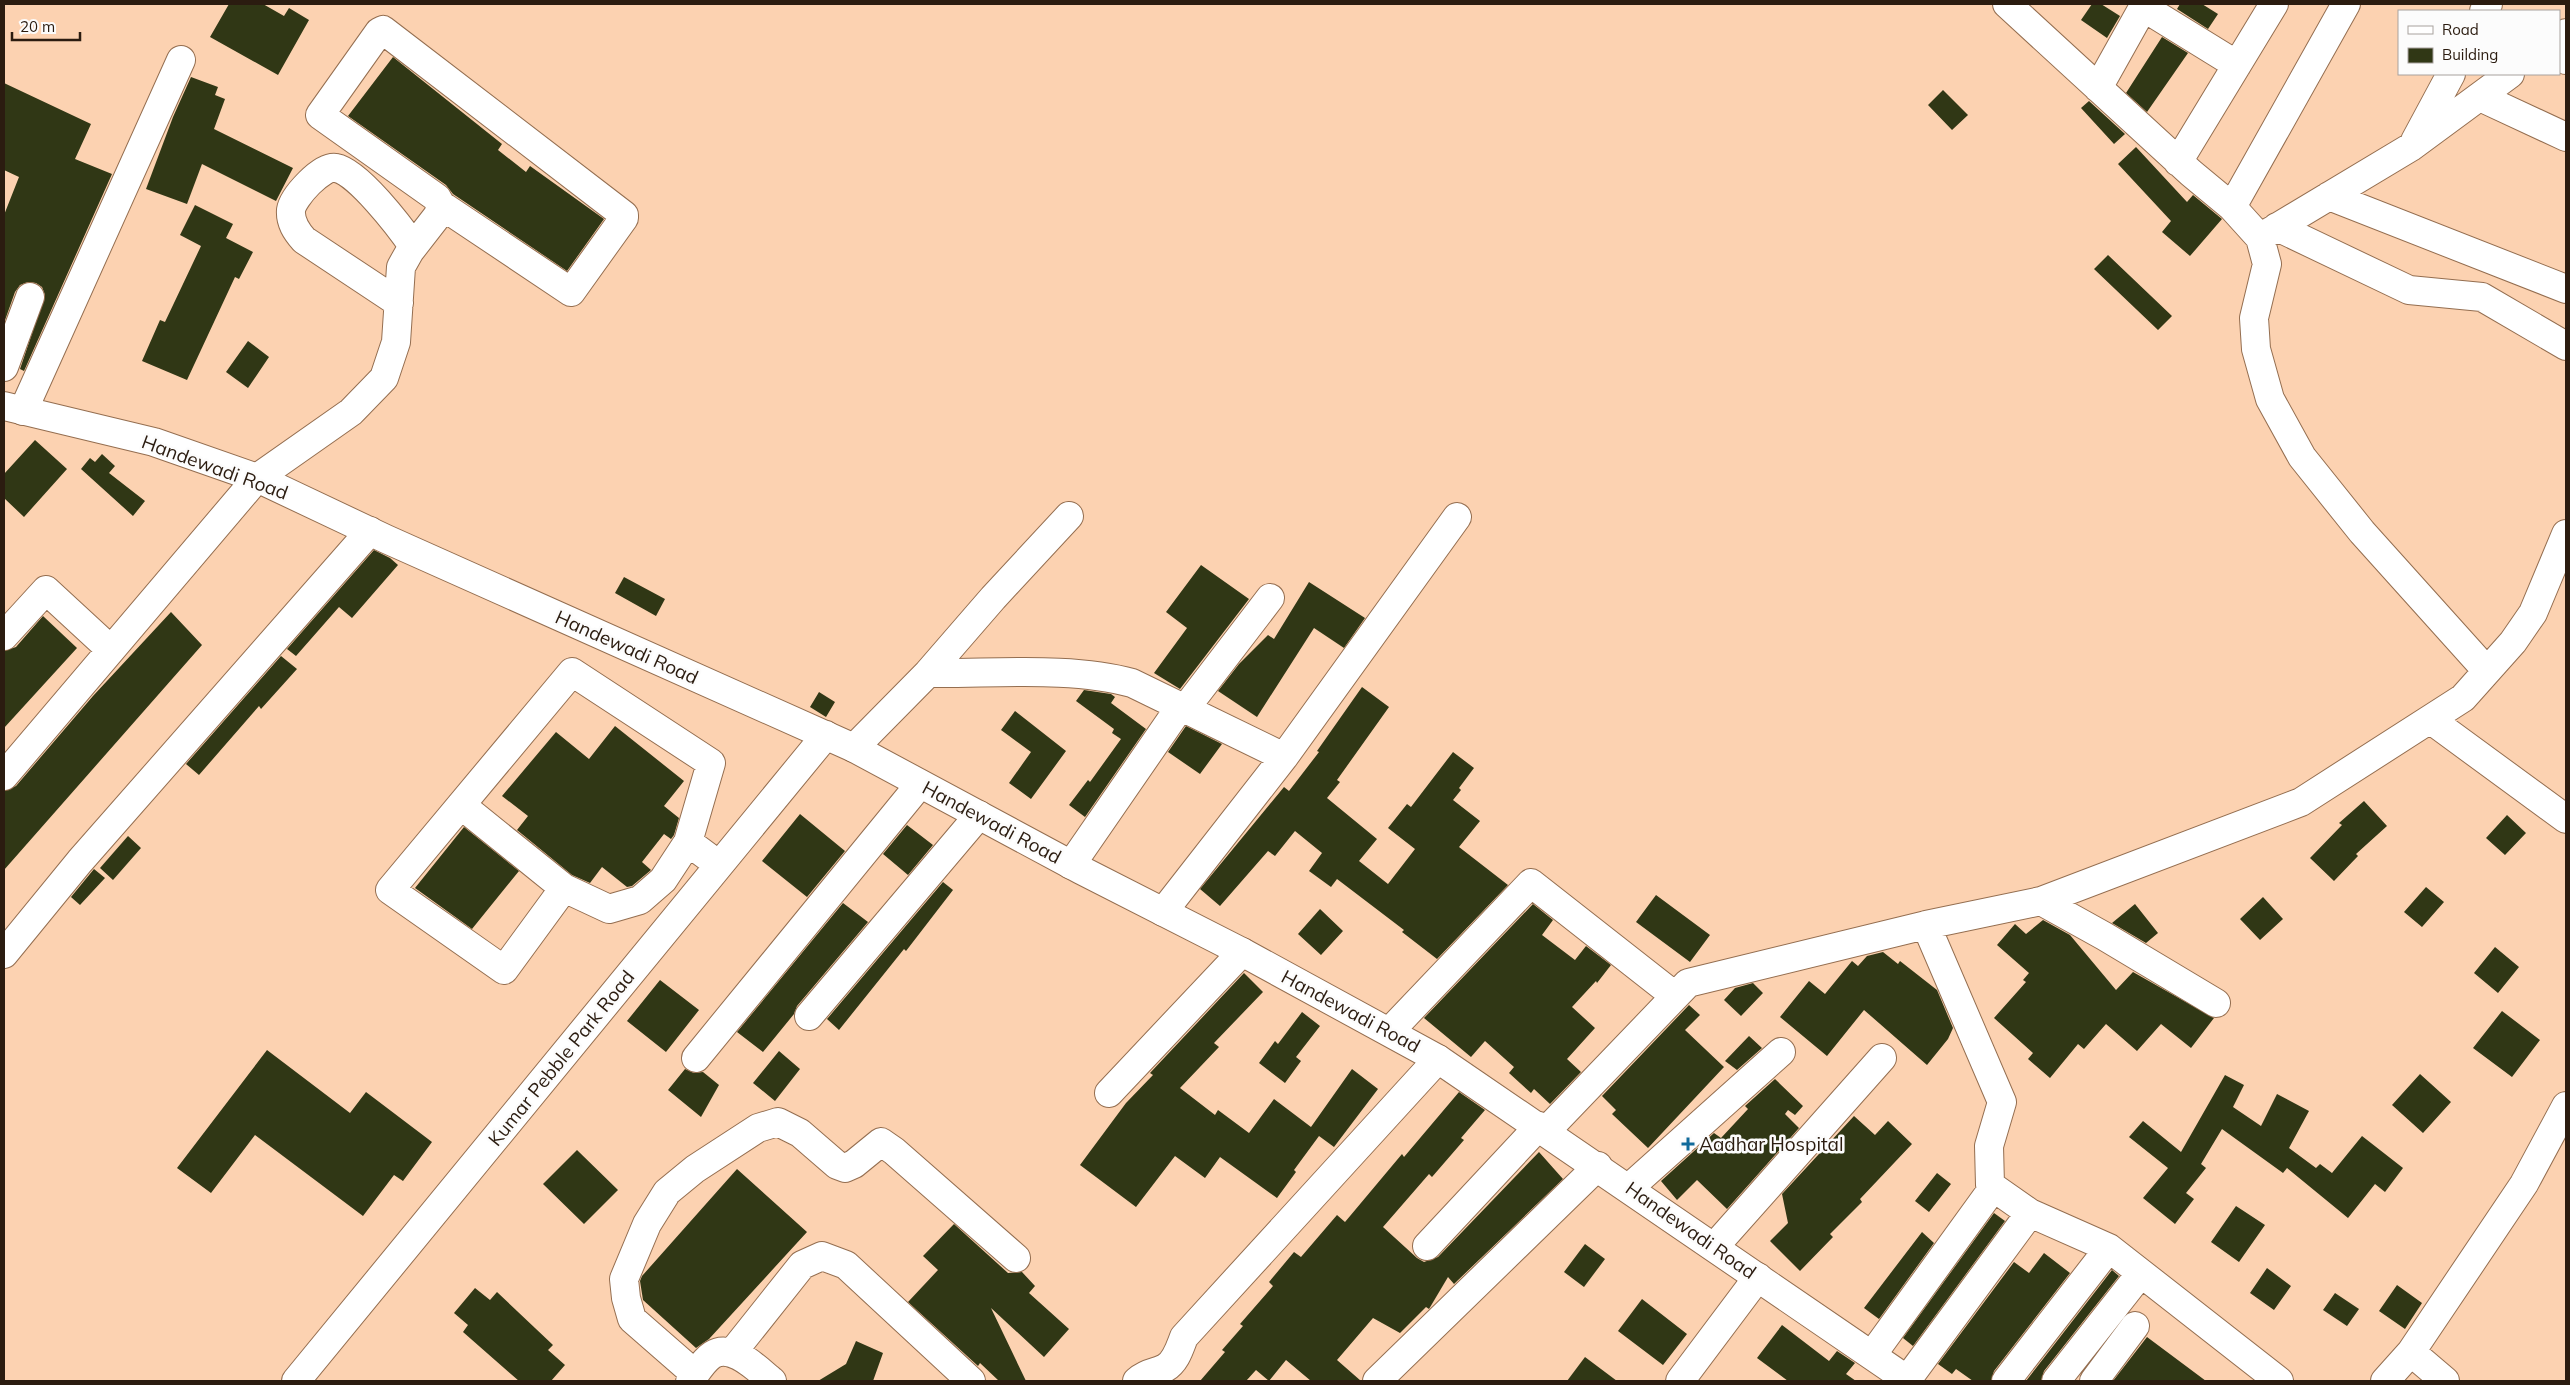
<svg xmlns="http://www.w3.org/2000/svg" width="2570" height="1385" viewBox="0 0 2570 1385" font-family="Mulish,sans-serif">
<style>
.building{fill:#303715}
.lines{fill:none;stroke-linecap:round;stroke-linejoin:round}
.minor-casing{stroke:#946e50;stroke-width:30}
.major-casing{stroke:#946e50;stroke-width:30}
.minor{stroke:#fff;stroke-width:28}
.major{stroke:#fff;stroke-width:28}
.poi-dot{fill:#126b9b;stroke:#fcfcfc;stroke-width:2}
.labels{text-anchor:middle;stroke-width:5;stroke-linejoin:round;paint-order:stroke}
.street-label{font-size:19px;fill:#2b1c10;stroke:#fcfcfc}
.poi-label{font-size:19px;fill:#2b1c10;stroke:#fcfcfc;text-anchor:start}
</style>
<rect width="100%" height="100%" fill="#fcd2b1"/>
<path class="building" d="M 229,4 L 263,4 L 284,16 L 289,8 L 309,20 L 278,75 L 210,37 Z
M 2092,4 L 2101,4 L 2120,16 L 2107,38 L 2081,20 Z
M 2180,4 L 2202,4 L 2218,14 L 2208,29 L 2177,9 Z
M 2162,37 L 2188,53 L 2147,112 L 2126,93 Z
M 393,57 L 502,144 L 498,150 L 526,172 L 530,166 L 604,219 L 567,271 L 453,194 L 446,185 L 348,116 Z
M 191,77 L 218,87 L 215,95 L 225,99 L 214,129 L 293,168 L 276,201 L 202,164 L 187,204 L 146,189 L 173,117 Z
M 4,83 L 91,124 L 75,159 L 112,174 L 24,371 L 20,369 L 45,295 L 42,287 L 36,283 L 28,282 L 20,285 L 15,292 L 4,323 L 4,215 L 19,177 L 4,170 Z
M 1943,90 L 1968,115 L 1952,130 L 1928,105 Z
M 2089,101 L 2125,134 L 2114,144 L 2081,108 Z
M 2136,147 L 2187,202 L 2193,195 L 2222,219 L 2190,256 L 2162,232 L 2171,221 L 2118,164 Z
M 195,205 L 233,224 L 226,238 L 253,252 L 239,279 L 235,277 L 187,380 L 142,361 L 160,320 L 165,322 L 201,246 L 180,235 Z
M 2108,255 L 2172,316 L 2158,330 L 2094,269 Z
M 248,341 L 269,357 L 248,388 L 226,372 Z
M 35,440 L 67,469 L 24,517 L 4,498 L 4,474 Z
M 102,454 L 115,466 L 109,473 L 145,501 L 133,516 L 81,469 L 90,458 L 95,462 Z
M 374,550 L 390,558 L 398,565 L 352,618 L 339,607 L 296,656 L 287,649 Z
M 1201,565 L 1249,599 L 1180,689 L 1154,673 L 1187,628 L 1166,612 Z
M 624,577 L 665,599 L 656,616 L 615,593 Z
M 1309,582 L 1365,618 L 1344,648 L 1314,628 L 1257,717 L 1218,691 L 1239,664 L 1268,635 L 1274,639 Z
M 171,612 L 202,645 L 4,870 L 4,791 L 16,786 L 93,696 Z
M 43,616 L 77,648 L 4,728 L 4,651 L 16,647 Z
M 281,656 L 297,669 L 261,709 L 259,706 L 199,775 L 186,764 Z
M 1362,687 L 1389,707 L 1337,780 L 1340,782 L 1327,798 L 1377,839 L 1359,861 L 1388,884 L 1415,849 L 1388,828 L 1407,804 L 1411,807 L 1453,752 L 1474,768 L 1459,788 L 1461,790 L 1453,800 L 1480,821 L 1459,847 L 1508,885 L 1437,959 L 1402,932 L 1404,930 L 1337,879 L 1331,887 L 1309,871 L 1322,853 L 1295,831 L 1275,856 L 1268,851 L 1220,906 L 1200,889 L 1284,787 L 1289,791 L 1319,752 L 1317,751 Z
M 1084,690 L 1111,694 L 1115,697 L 1111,703 L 1146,729 L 1085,817 L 1069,805 L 1088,780 L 1090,782 L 1121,739 L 1112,733 L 1114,729 L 1076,701 Z
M 819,692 L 835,702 L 826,717 L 810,707 Z
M 1015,711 L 1066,751 L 1031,799 L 1009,783 L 1031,752 L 1001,730 Z
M 615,726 L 684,781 L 664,806 L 679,818 L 674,835 L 671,839 L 664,834 L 642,862 L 651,870 L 632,886 L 627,887 L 602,867 L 590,883 L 572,875 L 517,830 L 528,816 L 502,796 L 556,732 L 589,759 Z
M 1186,726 L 1222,744 L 1200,774 L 1168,752 Z
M 2364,801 L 2387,826 L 2356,854 L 2358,856 L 2334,881 L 2310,858 L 2342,825 L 2339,823 Z
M 800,814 L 845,851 L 807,897 L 762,861 Z
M 2507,815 L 2526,833 L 2505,855 L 2486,838 Z
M 907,825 L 933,845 L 908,875 L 883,854 Z
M 464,827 L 519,871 L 472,929 L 415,888 Z
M 128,836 L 141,848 L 113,880 L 100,868 Z
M 94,869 L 105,878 L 80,905 L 71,897 Z
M 943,882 L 953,890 L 906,951 L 904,949 L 839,1030 L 827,1019 Z
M 2426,887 L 2444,902 L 2422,927 L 2404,912 Z
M 1656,895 L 1710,935 L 1690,962 L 1636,922 Z
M 2263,897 L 2283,919 L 2260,940 L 2240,919 Z
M 843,903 L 868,922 L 797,1006 L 794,1014 L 763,1052 L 737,1032 Z
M 1533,904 L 1553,920 L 1542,935 L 1575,960 L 1586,946 L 1611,965 L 1597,983 L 1596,981 L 1572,1007 L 1595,1028 L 1567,1059 L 1581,1072 L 1550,1104 L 1534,1089 L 1531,1093 L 1509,1073 L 1514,1067 L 1485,1041 L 1471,1057 L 1424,1018 Z
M 2135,904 L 2158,933 L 2146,943 L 2112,923 Z
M 1320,909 L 1343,931 L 1321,955 L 1298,934 Z
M 2043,920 L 2070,935 L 2116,990 L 2133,972 L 2214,1018 L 2191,1048 L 2161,1024 L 2137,1051 L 2106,1024 L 2084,1049 L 2078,1044 L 2050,1078 L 2028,1059 L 2033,1053 L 1994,1018 L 2026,982 L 2023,980 L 2029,973 L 1997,945 L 2015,924 L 2026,934 Z
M 2495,947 L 2519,967 L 2498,993 L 2474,973 Z
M 1883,952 L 1898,964 L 1900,961 L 1937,990 L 1953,1028 L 1948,1039 L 1927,1065 L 1864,1010 L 1827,1056 L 1780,1017 L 1809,981 L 1825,994 L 1852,961 L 1858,966 L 1867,956 Z
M 1244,973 L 1263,992 L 1214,1043 L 1219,1047 L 1180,1088 L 1215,1115 L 1218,1110 L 1249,1133 L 1274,1099 L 1311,1127 L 1352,1069 L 1378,1089 L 1334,1147 L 1319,1136 L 1294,1170 L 1296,1172 L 1277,1198 L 1220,1157 L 1205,1178 L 1175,1156 L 1136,1207 L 1080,1165 L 1126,1103 L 1153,1075 L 1150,1073 Z
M 660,980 L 699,1010 L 666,1052 L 627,1021 Z
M 1753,983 L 1763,993 L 1741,1016 L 1724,1000 L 1735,988 Z
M 1689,1005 L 1700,1015 L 1685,1030 L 1724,1067 L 1648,1148 L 1612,1114 L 1616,1110 L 1602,1096 Z
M 2502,1011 L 2540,1040 L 2512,1077 L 2473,1048 Z
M 1302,1012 L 1320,1026 L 1296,1057 L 1301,1061 L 1285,1083 L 1259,1063 L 1275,1041 L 1278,1044 Z
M 1749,1036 L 1762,1048 L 1737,1070 L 1725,1061 Z
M 267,1050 L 350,1113 L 366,1092 L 432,1142 L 403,1181 L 394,1175 L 363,1216 L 255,1135 L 211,1193 L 177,1168 Z
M 779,1051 L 800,1069 L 775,1101 L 753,1083 Z
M 685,1069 L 694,1073 L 703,1072 L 719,1085 L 701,1117 L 668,1090 Z
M 2420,1074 L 2451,1102 L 2423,1133 L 2392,1105 Z
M 2225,1075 L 2244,1085 L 2233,1107 L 2261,1126 L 2277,1094 L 2309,1111 L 2289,1148 L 2316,1168 L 2320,1164 L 2332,1173 L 2362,1136 L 2403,1168 L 2385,1192 L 2375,1184 L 2348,1218 L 2287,1168 L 2283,1173 L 2222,1129 L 2201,1164 L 2206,1168 L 2186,1193 L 2194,1199 L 2175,1224 L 2143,1198 L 2168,1168 L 2129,1137 L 2143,1121 L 2181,1152 Z
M 1775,1079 L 1803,1106 L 1795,1115 L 1788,1110 L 1785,1114 L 1799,1128 L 1727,1209 L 1697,1180 L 1677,1200 L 1661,1181 L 1714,1133 L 1721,1138 L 1748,1109 L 1745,1106 Z
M 1459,1092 L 1485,1110 L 1461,1138 L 1464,1140 L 1432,1177 L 1429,1174 L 1383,1227 L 1417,1258 L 1424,1262 L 1438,1257 L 1539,1152 L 1563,1179 L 1454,1284 L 1448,1277 L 1429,1309 L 1426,1307 L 1400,1333 L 1373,1318 L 1337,1360 L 1361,1381 L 1311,1381 L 1286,1360 L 1269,1381 L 1256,1370 L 1246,1381 L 1200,1381 L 1225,1352 L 1222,1350 L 1243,1326 L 1240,1324 L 1273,1286 L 1269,1282 L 1294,1252 L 1301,1257 L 1337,1215 L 1345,1222 L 1402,1154 L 1404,1157 Z
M 1854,1116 L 1875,1135 L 1888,1121 L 1912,1144 L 1860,1199 L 1862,1202 L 1830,1234 L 1833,1237 L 1800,1271 L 1770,1241 L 1788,1223 L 1782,1194 Z
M 577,1150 L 618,1190 L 584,1224 L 543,1184 Z
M 737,1169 L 807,1232 L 709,1339 L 696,1348 L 643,1300 L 640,1281 L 642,1276 Z
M 1937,1173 L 1951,1184 L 1929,1212 L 1915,1201 Z
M 2236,1206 L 2265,1225 L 2239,1262 L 2211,1242 Z
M 1994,1213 L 2005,1221 L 1913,1346 L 1903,1338 Z
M 954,1224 L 1008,1273 L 1022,1272 L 1035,1286 L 1029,1293 L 1069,1329 L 1044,1357 L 991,1308 L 1026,1381 L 999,1381 L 980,1363 L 978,1366 L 908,1302 L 938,1270 L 923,1256 Z
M 1922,1232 L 1934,1243 L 1879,1319 L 1864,1308 Z
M 1585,1244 L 1605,1259 L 1584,1287 L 1564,1272 Z
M 2044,1253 L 2070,1273 L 1994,1371 L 1991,1381 L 1973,1381 L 1956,1369 L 1952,1374 L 1938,1364 L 2014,1262 L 2029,1273 Z
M 2267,1268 L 2291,1286 L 2274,1310 L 2250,1293 Z
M 2112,1270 L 2119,1276 L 2044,1371 L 2041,1381 L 2026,1381 Z
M 2397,1285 L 2422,1303 L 2405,1329 L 2379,1311 Z
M 475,1288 L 490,1300 L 497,1292 L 553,1345 L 548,1350 L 565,1365 L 551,1381 L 519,1381 L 463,1332 L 468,1325 L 454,1313 Z
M 2335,1293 L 2359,1309 L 2347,1326 L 2323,1310 Z
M 1642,1299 L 1687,1334 L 1663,1365 L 1618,1331 Z
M 1782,1325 L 1829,1361 L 1837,1351 L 1855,1363 L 1846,1374 L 1856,1381 L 1788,1381 L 1757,1358 Z
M 2147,1337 L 2206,1381 L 2113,1381 Z
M 856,1341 L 883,1353 L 873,1381 L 818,1381 L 846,1364 Z
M 1585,1357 L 1617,1381 L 1567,1381 Z"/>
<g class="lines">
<defs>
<path id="minor" d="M 2007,4 L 2191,173 L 2232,207 L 2260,238 L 2267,264 L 2254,318 L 2256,349 L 2270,399 L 2302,457 L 2362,532 L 2487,671
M 2143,7 L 2237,65
M 2484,11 L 2488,4
M 2559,38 L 2566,33
M 2559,56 L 2566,60
M 2098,88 L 2145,4
M 2480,97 L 2566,137
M 2415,141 L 2451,74
M 2178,162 L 2274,4
M 2329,196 L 2566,289
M 2232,207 L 2346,4
M 2277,227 L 2409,290 L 2482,297 L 2566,346
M 2266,234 L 2411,147 L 2510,74
M 399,303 L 304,240 C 296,231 290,222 291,210 C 293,197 322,165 336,168 C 358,172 400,227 413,246
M 4,367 L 30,297
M 23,411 L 181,60
M 4,636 L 46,590 L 111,650
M 928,673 C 992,674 1072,666 1132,683 L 1284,757 L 1163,912
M 1185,709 L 1270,598
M 2431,720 L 2566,819
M 854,748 L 928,673 L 993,598 L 1069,516
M 1284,757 L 1457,517
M 4,776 L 257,478 L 351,412 L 384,378 L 396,342 L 401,267 L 410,251 L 438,215 L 441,205 L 437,198 L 320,115 L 379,32 L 383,30 L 624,215 L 624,218 L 571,292 L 441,205
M 461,805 L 564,888
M 688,842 L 663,880 L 640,900 L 609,909 L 564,888 L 504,970 L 390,890 L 572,672 L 711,763 L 688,842 L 719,865
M 1071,865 L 1180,707
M 2041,901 L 2104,936 L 2216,1003
M 4,954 L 80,861 L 370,531
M 809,1016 L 979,815
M 1390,1031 L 1531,883 L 1675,996
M 696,1058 L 920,784
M 1109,1093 L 1242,952
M 1546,1131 L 1688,983 L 1926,925
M 1629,1188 L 1781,1052
M 1427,1246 L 1539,1126
M 1715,1246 L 1882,1058
M 2411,1352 L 2445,1381
M 732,1353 L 802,1265 L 822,1256 L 846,1265 L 971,1381
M 1872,1355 L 1993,1188
M 695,1374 L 632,1319 L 626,1298 L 624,1279 L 647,1224 L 667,1192 L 695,1169 L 758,1128 L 778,1122 L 800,1133 L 837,1165 L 845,1168 L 854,1164 L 881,1142 L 894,1151 L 1016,1258
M 1907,1380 L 2030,1213
M 296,1381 L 826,735
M 690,1381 C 696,1373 704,1360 712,1355 C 732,1342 758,1370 772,1381
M 1137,1381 C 1149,1371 1154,1374 1165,1368 C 1176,1362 1180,1347 1184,1337 L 1438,1059
M 1377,1381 L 1598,1166
M 1680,1381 L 1758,1277
M 2006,1381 L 2109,1248
M 2056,1381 L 2141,1273
M 2094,1381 L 2135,1326
M 2279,1381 L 2109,1248 L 2030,1213 L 1990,1185 L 1989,1146 L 2002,1102 L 1926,925 L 2041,901 L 2301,802 L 2463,698 L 2513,642 L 2533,613 L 2566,534
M 2385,1381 L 2411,1352 L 2524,1184 L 2566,1106"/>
<path id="major" d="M 4,406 L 154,442 L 257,478 L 386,539 L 854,748 L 1081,870 L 1242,952 L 1438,1059 L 1909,1381"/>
</defs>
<use href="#minor" class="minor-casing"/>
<use href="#major" class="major-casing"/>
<use href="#minor" class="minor"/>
<use href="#major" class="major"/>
</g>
<path class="poi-dot" d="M1685.5 1136.5h5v5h5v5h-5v5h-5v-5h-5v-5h5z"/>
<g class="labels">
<g class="street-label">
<text transform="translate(215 467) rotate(20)" y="7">Handewadi Road</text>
<text transform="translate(627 647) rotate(24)" y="7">Handewadi Road</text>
<text transform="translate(992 822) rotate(28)" y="7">Handewadi Road</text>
<text transform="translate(1351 1011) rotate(28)" y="7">Handewadi Road</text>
<text transform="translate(561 1058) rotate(-51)" y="7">Kumar Pebble Park Road</text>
<text transform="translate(1691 1230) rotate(35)" y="7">Handewadi Road</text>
</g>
<g class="poi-label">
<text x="1699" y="1151">Aadhar Hospital</text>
</g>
</g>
<rect width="2570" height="1385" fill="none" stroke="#2b1c10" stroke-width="10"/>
<rect x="2398" y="10" width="162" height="65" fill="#fcfcfc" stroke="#a8a29e"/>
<rect x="2408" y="26" width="25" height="8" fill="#ffffff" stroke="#a8a29e"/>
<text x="2442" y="35" font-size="15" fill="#2b1c10">Road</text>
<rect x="2408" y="48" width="25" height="15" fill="#303715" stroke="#a8a29e"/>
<text x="2442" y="60" font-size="15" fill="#2b1c10">Building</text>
<path d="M12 32v8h68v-8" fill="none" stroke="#2b1c10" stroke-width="2.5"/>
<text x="20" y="32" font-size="15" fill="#2b1c10" stroke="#fcfcfc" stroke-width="4" paint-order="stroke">20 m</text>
</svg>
